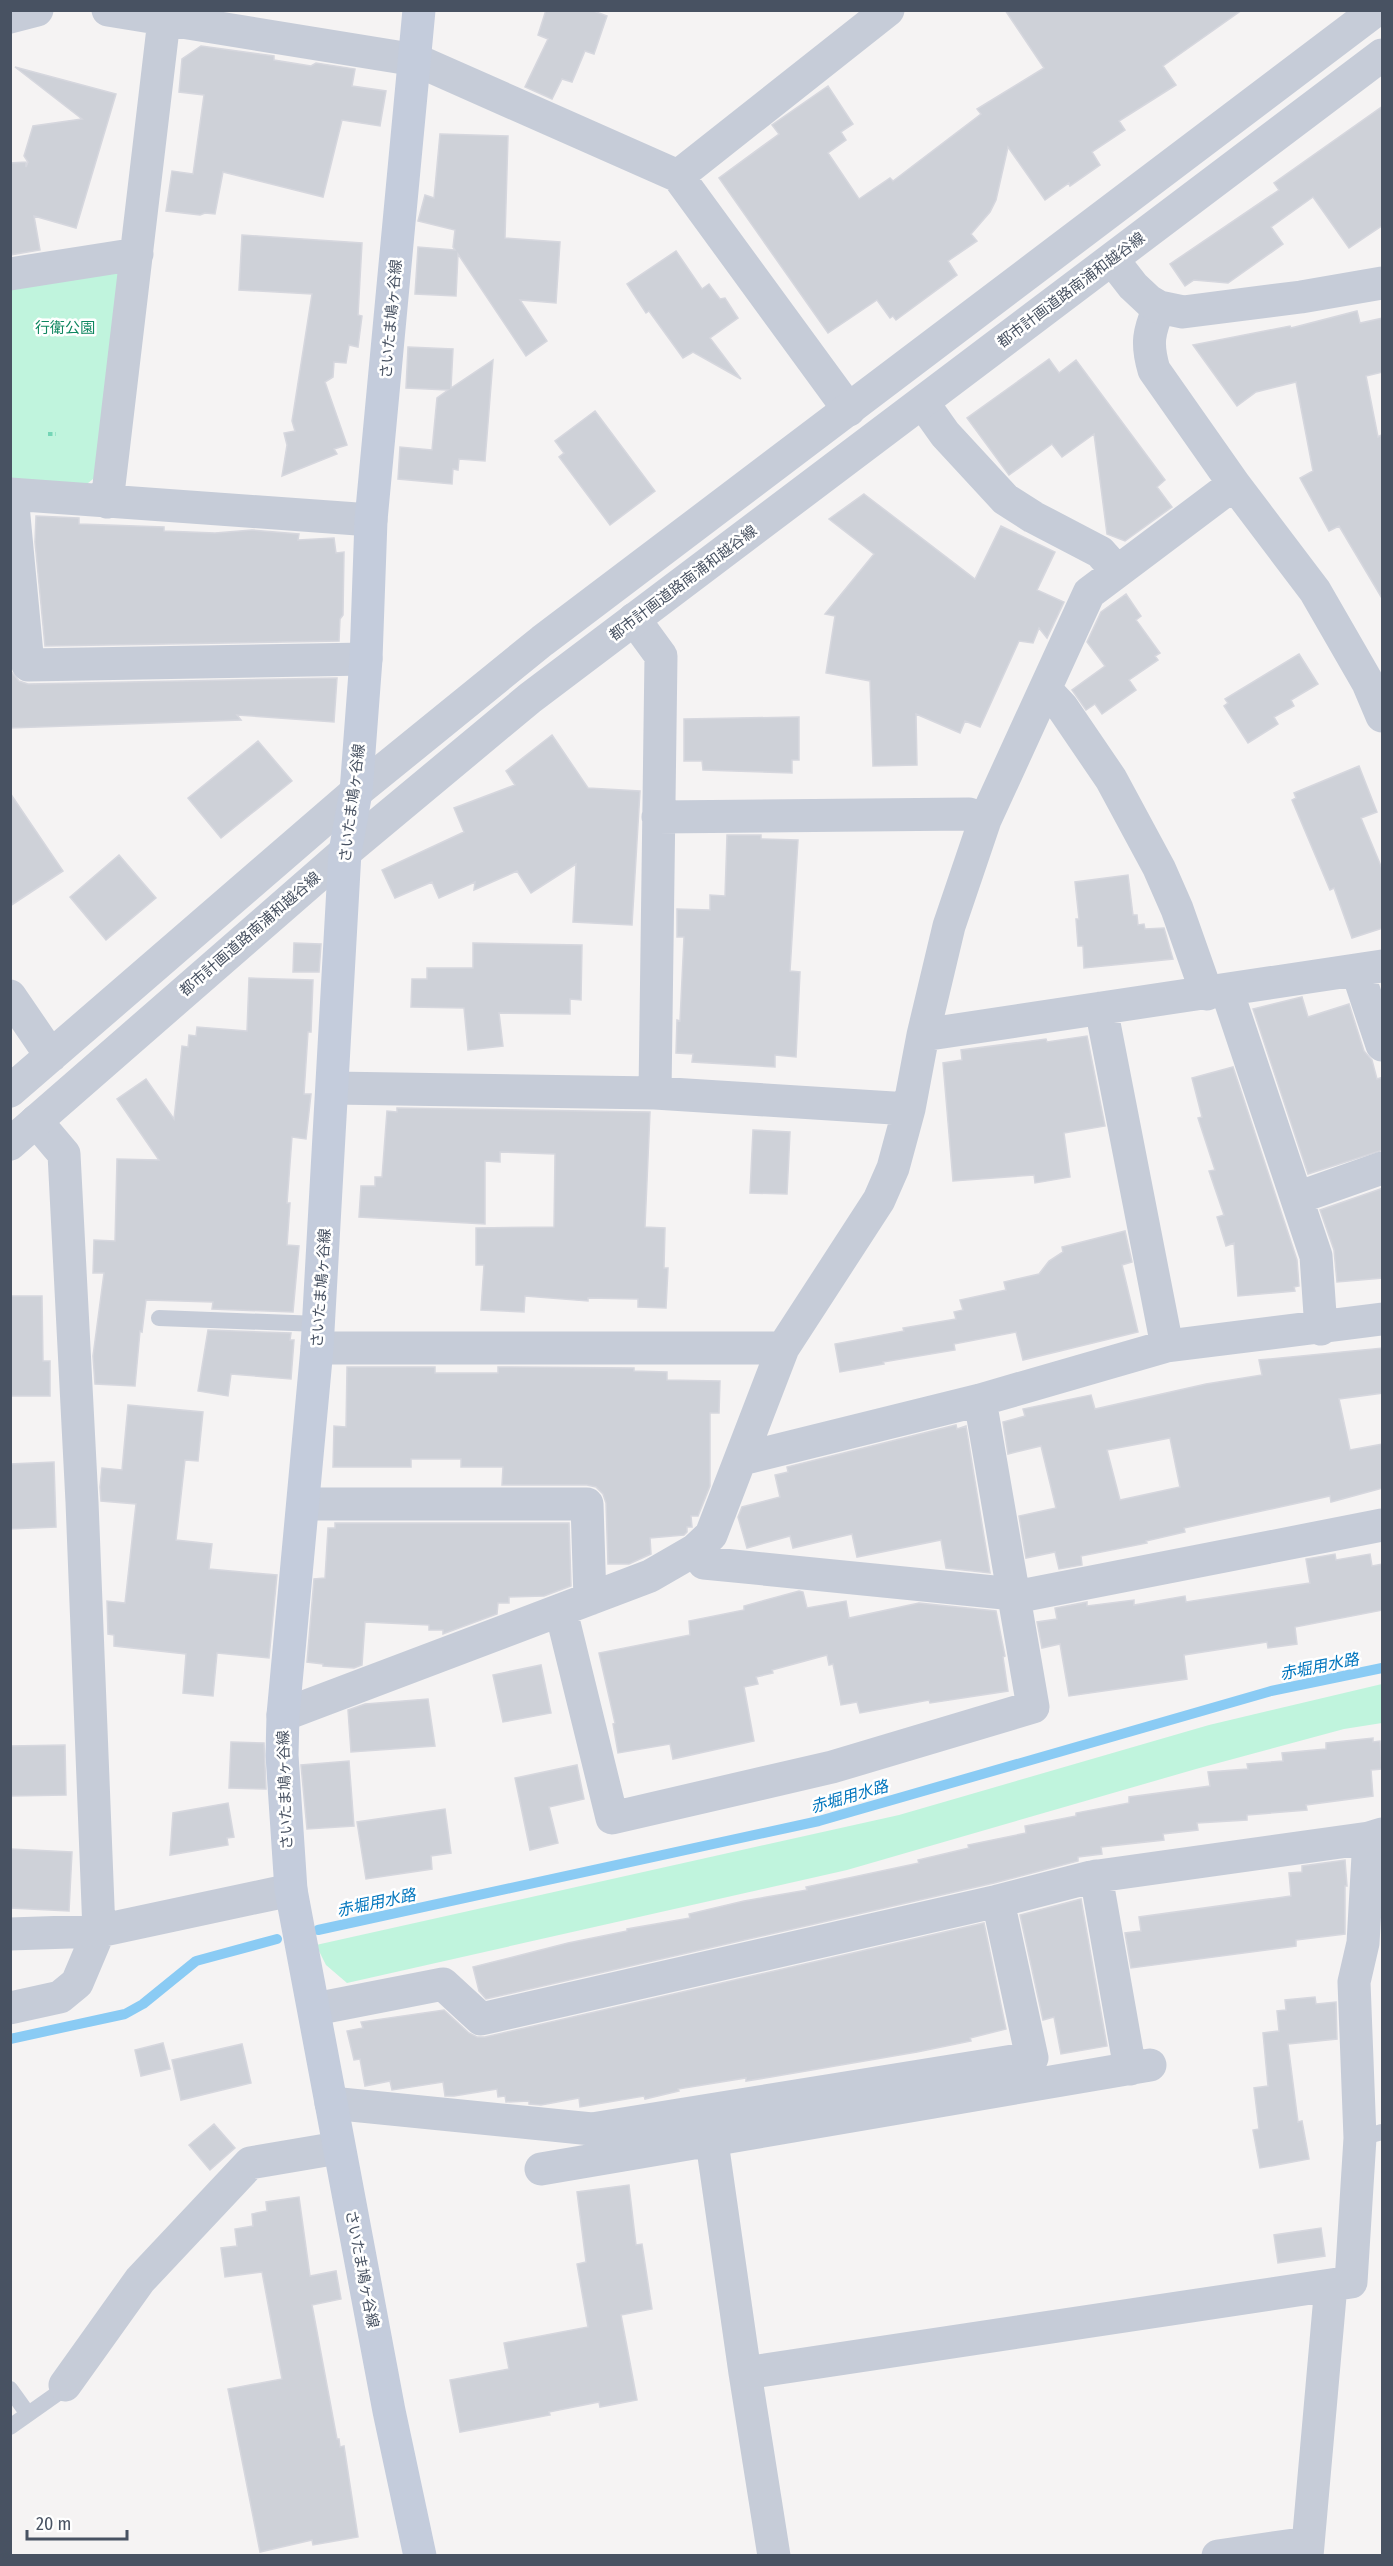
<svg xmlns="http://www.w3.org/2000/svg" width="1393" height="2566" viewBox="0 0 1393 2566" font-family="'Fira Sans Condensed','Noto Sans JP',sans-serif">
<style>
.green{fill:#c0f4dd}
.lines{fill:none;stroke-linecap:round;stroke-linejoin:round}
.stream{stroke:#8acbf4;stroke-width:10}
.building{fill:#ced1d8;stroke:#d6d7de;stroke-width:1.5;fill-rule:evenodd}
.path{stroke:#74d5b6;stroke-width:4;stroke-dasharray:4.5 3;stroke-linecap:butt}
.service{stroke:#c6ccd8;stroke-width:16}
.minor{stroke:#c6ccd8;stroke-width:33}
.tertiary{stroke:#c6ccd8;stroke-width:33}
.secondary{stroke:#c4ccdc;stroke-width:33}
.labels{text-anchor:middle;stroke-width:5;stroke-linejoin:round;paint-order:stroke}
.street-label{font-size:15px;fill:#485262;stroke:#fff}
.park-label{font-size:15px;fill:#108760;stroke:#fff}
.water-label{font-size:16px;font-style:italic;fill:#0075bd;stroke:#fff}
</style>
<rect width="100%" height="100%" fill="#f5f3f3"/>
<path class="green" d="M 114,265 L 125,281 L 107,468 L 83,487 L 11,478 L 11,279 Z
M 1382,1684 L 1382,1723 L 1344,1729 L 1196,1769 L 847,1870 L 347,1983 L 326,1965 L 316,1945 L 899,1815 L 1209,1725 Z"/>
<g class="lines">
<path class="stream" d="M 318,1930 L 819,1821 L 1271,1691 L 1382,1668
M 10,2039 L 125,2014 L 143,2004 L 196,1961 L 277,1939"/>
</g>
<path class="building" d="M 546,10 L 591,10 L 607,16 L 594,54 L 585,51 L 572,82 L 562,79 L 552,99 L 525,87 L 548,39 L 538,35 Z
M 1005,10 L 1242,10 L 1163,66 L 1176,85 L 1119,121 L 1125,130 L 1092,152 L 1100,165 L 1070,186 L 1069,183 L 1045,200 L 1008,147 L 996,200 L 990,212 L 971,234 L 977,241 L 948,261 L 957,275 L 896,320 L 893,316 L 890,318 L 877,300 L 828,333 L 719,178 L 779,134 L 772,125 L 828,86 L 853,124 L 841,132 L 846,140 L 828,153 L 859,199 L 890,178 L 893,181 L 981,114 L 977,109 L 1044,68 Z
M 201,46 L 274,56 L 274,60 L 311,66 L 316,63 L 355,69 L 352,86 L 386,91 L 380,126 L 342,120 L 323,197 L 223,172 L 215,214 L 205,213 L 200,215 L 166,211 L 172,171 L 193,174 L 204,95 L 179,92 L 182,59 Z
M 15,67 L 116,94 L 76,228 L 34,216 L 40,250 L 10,255 L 10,163 L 26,162 L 26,167 L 28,162 L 24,156 L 33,126 L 82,119 Z
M 1383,106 L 1383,225 L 1349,248 L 1313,197 L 1271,227 L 1283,244 L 1228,283 L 1194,280 L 1185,286 L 1170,264 L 1279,190 L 1274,183 Z
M 440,134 L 508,136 L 505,238 L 560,242 L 556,303 L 520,300 L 547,341 L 526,356 L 458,254 L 456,296 L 415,294 L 418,247 L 455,250 L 453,247 L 455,230 L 418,221 L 425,195 L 434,198 Z
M 242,235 L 362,243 L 358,315 L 362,316 L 358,347 L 349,345 L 346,363 L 334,362 L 333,377 L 325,382 L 347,445 L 334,449 L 337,454 L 282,476 L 287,445 L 284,433 L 295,431 L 292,421 L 312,294 L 239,290 Z
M 676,251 L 702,289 L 709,284 L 720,299 L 725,298 L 738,318 L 710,338 L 741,379 L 693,352 L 683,358 L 649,311 L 646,313 L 627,284 Z
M 1357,311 L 1360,323 L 1383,318 L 1383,372 L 1366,376 L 1378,437 L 1383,434 L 1383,600 L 1339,526 L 1329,531 L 1300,478 L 1313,471 L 1296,382 L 1256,392 L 1237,406 L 1193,345 L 1290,326 L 1291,328 Z
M 408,347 L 453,349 L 451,388 L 493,360 L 485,461 L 459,459 L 458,470 L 453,469 L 452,484 L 398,479 L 400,447 L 432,450 L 437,398 L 448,390 L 406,388 Z
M 1049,359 L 1059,373 L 1076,360 L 1165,480 L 1157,487 L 1172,507 L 1125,541 L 1107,534 L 1094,434 L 1062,457 L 1052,444 L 1009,475 L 967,418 Z
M 595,411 L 655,491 L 610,525 L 559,457 L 564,453 L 555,441 Z
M 864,494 L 975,579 L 1001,526 L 1055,552 L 1037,590 L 1064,602 L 1047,638 L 1039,628 L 1033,643 L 1019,641 L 980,727 L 965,721 L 960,733 L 916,714 L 917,765 L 873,766 L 870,681 L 826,673 L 835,616 L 825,614 L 874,554 L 829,519 Z
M 36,516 L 79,518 L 79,524 L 164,527 L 164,531 L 215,533 L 252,530 L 299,534 L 298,540 L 334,538 L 336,553 L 344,552 L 343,615 L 340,619 L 339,641 L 45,646 L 35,542 Z
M 1126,594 L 1141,616 L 1136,620 L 1160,653 L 1155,656 L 1158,660 L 1129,680 L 1136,690 L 1102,714 L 1095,704 L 1086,710 L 1072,690 L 1105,666 L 1087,642 L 1101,612 Z
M 1299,654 L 1318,684 L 1291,700 L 1294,706 L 1274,717 L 1278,724 L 1248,743 L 1224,706 L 1228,703 L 1225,699 Z
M 10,670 L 19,681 L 28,684 L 337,678 L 334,722 L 237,715 L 241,720 L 10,728 Z
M 799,717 L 799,760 L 792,760 L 792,773 L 703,770 L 702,761 L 684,761 L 684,719 Z
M 552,735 L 588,788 L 640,791 L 632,925 L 573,922 L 576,864 L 531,893 L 517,871 L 474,890 L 475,882 L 439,898 L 432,882 L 395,898 L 382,870 L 464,832 L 454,808 L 515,785 L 506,771 Z
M 258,741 L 292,781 L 221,838 L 188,798 Z
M 1359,766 L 1377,812 L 1361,818 L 1383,871 L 1383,928 L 1352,938 L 1334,888 L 1330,890 L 1292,800 L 1296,798 L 1294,793 Z
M 10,793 L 63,871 L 10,906 Z
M 727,835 L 761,835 L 761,839 L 798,840 L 790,971 L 800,972 L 796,1057 L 775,1055 L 775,1067 L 692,1062 L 693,1054 L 676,1053 L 677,1020 L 680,1021 L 684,937 L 677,937 L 677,909 L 710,910 L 710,895 L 725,896 Z
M 119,855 L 156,898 L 106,940 L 70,897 Z
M 1128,875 L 1133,915 L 1137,915 L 1138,925 L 1144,924 L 1145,929 L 1164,928 L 1173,959 L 1084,968 L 1083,946 L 1078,946 L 1076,919 L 1079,919 L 1075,882 Z
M 294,943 L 321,944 L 319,972 L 293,972 Z
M 473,943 L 582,945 L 581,1000 L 570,999 L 570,1014 L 499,1013 L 503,1046 L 468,1050 L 464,1008 L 411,1007 L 412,979 L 427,979 L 427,968 L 473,968 Z
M 249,978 L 313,980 L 311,1032 L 308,1032 L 304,1094 L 311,1094 L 306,1139 L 292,1137 L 287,1203 L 290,1203 L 287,1245 L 299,1246 L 293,1312 L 212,1309 L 213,1302 L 146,1300 L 142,1332 L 140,1331 L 135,1386 L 95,1384 L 93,1356 L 104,1273 L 93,1273 L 94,1240 L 115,1241 L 117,1159 L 159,1160 L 117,1099 L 146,1079 L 174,1119 L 182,1046 L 188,1047 L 189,1035 L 196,1036 L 197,1027 L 247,1031 Z
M 1302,997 L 1308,1017 L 1349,1004 L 1364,1051 L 1372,1060 L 1377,1079 L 1383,1077 L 1383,1150 L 1308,1174 L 1253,1009 Z
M 1087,1036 L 1105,1126 L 1064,1133 L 1070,1177 L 1035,1183 L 1034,1175 L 953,1181 L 943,1063 L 962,1060 L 961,1050 L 1046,1039 L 1047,1042 Z
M 1233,1067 L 1297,1260 L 1299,1286 L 1294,1287 L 1295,1291 L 1238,1296 L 1234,1243 L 1226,1246 L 1217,1217 L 1224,1215 L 1209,1171 L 1215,1170 L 1198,1118 L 1202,1117 L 1192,1078 Z
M 397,1108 L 650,1112 L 645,1227 L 665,1228 L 664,1268 L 668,1268 L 666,1308 L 638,1307 L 638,1299 L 588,1298 L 588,1301 L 525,1296 L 524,1312 L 481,1310 L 484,1265 L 476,1265 L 476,1228 L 554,1227 L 555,1154 L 500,1152 L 500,1162 L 485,1161 L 485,1224 L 359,1217 L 361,1186 L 375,1186 L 375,1177 L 382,1177 L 387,1111 L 397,1112 Z
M 753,1130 L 790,1132 L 787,1194 L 750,1193 Z
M 1383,1188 L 1383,1278 L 1337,1282 L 1334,1250 L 1320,1210 Z
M 1125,1231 L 1132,1262 L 1122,1265 L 1138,1332 L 1023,1360 L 1016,1332 L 954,1344 L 955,1350 L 883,1362 L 884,1364 L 840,1372 L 835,1344 L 904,1331 L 903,1328 L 956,1319 L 954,1312 L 963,1310 L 960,1300 L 1006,1290 L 1004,1282 L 1039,1274 L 1049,1261 L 1063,1252 L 1062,1247 Z
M 10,1296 L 42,1296 L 43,1361 L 50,1361 L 50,1396 L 10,1396 Z
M 208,1330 L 291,1333 L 290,1340 L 294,1340 L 291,1379 L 231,1374 L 228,1396 L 198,1391 Z
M 1383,1348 L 1383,1393 L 1339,1399 L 1350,1450 L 1383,1444 L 1383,1488 L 1331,1502 L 1330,1496 L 1184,1528 L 1185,1532 L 1146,1541 L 1147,1543 L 1081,1556 L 1082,1565 L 1059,1569 L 1055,1552 L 1026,1558 L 1019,1516 L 1056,1508 L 1041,1446 L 1008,1454 L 1003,1422 L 1025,1416 L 1023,1409 L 1091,1395 L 1095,1409 L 1206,1384 L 1262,1375 L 1259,1360 ZM 1170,1438 L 1180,1487 L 1120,1500 L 1107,1450 Z
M 347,1367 L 435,1367 L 435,1373 L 498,1373 L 498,1367 L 634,1368 L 634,1371 L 667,1372 L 667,1380 L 720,1381 L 719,1413 L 710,1413 L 710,1486 L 698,1516 L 691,1516 L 692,1527 L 687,1527 L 687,1532 L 684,1535 L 650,1538 L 651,1554 L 629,1564 L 608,1564 L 606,1503 L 603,1494 L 596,1487 L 587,1485 L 502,1485 L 503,1467 L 461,1467 L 461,1459 L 411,1459 L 411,1467 L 333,1467 L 334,1426 L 346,1427 Z
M 128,1405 L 203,1412 L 198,1461 L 185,1460 L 176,1540 L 212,1544 L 209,1569 L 277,1575 L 269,1658 L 217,1653 L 213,1696 L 183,1693 L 186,1654 L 114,1646 L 114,1635 L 108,1634 L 107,1601 L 125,1603 L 136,1504 L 101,1501 L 100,1487 L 102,1468 L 122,1470 Z
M 956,1425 L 957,1429 L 966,1426 L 990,1573 L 946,1568 L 941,1540 L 857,1557 L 852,1534 L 793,1548 L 790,1536 L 747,1548 L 738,1517 L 742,1507 L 780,1497 L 775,1475 L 788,1472 L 787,1467 Z
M 54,1462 L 56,1527 L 10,1529 L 10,1464 Z
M 335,1523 L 569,1523 L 571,1586 L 544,1596 L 509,1597 L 509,1603 L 498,1603 L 497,1614 L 443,1634 L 443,1630 L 429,1630 L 429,1625 L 365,1622 L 362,1665 L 354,1668 L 323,1666 L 323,1664 L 307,1662 L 314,1579 L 325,1578 L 328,1528 L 335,1528 Z
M 1335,1554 L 1336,1560 L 1370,1554 L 1372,1566 L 1383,1564 L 1383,1610 L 1295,1627 L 1297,1644 L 1268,1648 L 1267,1642 L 1184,1655 L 1187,1679 L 1069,1696 L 1060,1644 L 1042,1648 L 1037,1622 L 1057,1619 L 1055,1608 L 1087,1602 L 1087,1606 L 1134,1600 L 1134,1605 L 1185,1596 L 1186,1602 L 1310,1583 L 1306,1559 Z
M 799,1591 L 803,1592 L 807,1608 L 846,1601 L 849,1618 L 919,1603 L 996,1611 L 1005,1656 L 1003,1657 L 1008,1691 L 930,1703 L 929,1700 L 860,1713 L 857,1702 L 841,1705 L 833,1664 L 829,1665 L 827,1655 L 772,1670 L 773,1673 L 756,1677 L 758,1684 L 744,1687 L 754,1741 L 673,1759 L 670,1744 L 618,1753 L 613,1724 L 615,1723 L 599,1653 L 690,1635 L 689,1621 L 744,1610 L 744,1606 Z
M 541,1665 L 551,1713 L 503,1722 L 493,1675 Z
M 428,1699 L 435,1746 L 351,1752 L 348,1710 L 365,1704 Z
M 1373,1738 L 1373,1742 L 1380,1741 L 1382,1769 L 1371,1770 L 1373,1796 L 1306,1805 L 1307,1810 L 1247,1815 L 1247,1820 L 1197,1823 L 1198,1830 L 1163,1834 L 1164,1840 L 1101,1847 L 1102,1854 L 1078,1857 L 1078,1861 L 994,1883 L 486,1999 L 479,1991 L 473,1967 L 568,1943 L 627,1931 L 627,1929 L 690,1918 L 689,1914 L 744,1901 L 807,1890 L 806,1887 L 919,1863 L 918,1860 L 969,1848 L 968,1845 L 1026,1833 L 1025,1826 L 1076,1816 L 1076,1813 L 1129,1803 L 1129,1797 L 1210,1786 L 1208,1772 L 1248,1769 L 1247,1764 L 1283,1761 L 1282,1753 L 1326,1749 L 1326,1743 Z
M 231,1742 L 264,1743 L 266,1789 L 229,1788 Z
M 65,1745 L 66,1795 L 10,1796 L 10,1746 Z
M 349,1761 L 354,1826 L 307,1829 L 301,1765 Z
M 577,1765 L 584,1799 L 549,1807 L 558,1843 L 530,1850 L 515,1778 Z
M 228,1803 L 234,1837 L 227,1838 L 228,1845 L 170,1855 L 173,1813 Z
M 445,1809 L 451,1853 L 431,1856 L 432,1869 L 366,1879 L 357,1822 Z
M 10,1849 L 72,1852 L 69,1911 L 10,1908 Z
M 1345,1860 L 1347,1886 L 1345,1886 L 1345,1934 L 1296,1940 L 1296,1946 L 1131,1968 L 1125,1933 L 1141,1931 L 1139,1917 L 1291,1896 L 1289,1873 L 1302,1872 L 1302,1866 Z
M 1081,1899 L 1107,2046 L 1061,2054 L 1054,2017 L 1043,2020 L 1020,1915 Z
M 984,1923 L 1006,2029 L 970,2038 L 971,2041 L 917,2052 L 771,2077 L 746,2081 L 746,2078 L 678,2089 L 679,2091 L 645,2099 L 644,2096 L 580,2107 L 579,2098 L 541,2105 L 529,2104 L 529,2101 L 506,2102 L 505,2096 L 498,2097 L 497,2089 L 454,2096 L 445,2096 L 443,2082 L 392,2090 L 390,2081 L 365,2086 L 360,2059 L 354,2060 L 347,2031 L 363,2028 L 361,2022 L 444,2010 L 469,2033 L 477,2037 L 485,2037 Z
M 1315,1997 L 1316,2004 L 1336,2002 L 1337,2039 L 1288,2044 L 1298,2122 L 1302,2121 L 1309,2159 L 1260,2168 L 1253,2130 L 1259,2129 L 1254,2088 L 1268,2086 L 1263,2033 L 1279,2031 L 1277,2011 L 1286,2010 L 1285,2000 Z
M 163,2043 L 170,2069 L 141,2076 L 135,2050 Z
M 242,2044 L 251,2083 L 181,2100 L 172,2060 Z
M 214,2124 L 235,2148 L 210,2170 L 189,2145 Z
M 629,2185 L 636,2245 L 642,2244 L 652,2309 L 621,2315 L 637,2400 L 600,2407 L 599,2402 L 549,2412 L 550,2415 L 460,2432 L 450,2380 L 509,2369 L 504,2343 L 588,2327 L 577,2264 L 586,2262 L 577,2192 Z
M 299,2197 L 310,2276 L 336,2271 L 341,2299 L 312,2305 L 337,2439 L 339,2439 L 340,2447 L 344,2446 L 358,2537 L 313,2545 L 312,2540 L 260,2552 L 228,2389 L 282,2379 L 262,2272 L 225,2277 L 221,2248 L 237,2246 L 235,2229 L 253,2226 L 252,2214 L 267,2211 L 266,2202 Z
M 1321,2228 L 1325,2256 L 1278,2263 L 1274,2235 Z"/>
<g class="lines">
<path class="path" d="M 60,330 L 67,330
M 48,434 L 56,434"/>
<path class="service" d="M 159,1318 L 319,1324
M 1360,2138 L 1382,2132
M 10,2389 L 28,2414
M 10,2427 L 61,2391 L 65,2385"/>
<path class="minor" d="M 108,10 L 416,60 L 678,176 L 849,410
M 10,17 L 37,10
M 678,176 L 888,10
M 10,274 L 137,254
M 1159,307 C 1149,332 1146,343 1154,370 L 1234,484 L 1315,591 L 1368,683 L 1382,716
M 923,403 L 945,434 L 1005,499 L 1033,517 L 1100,552 L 1117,571
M 10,494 L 371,520
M 12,495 L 28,665 L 366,659
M 107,502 L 164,20
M 634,619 L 661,656 L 655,1093
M 1045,689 L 1062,707 L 1111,779 L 1159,868 L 1177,909 L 1207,994
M 658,817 L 969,814 L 985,820
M 1357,970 L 1382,1045
M 1227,991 L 1316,1256 L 1321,1329
M 1101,1008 L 1167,1346
M 923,1035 L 1382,966
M 333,1088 L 655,1093 L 909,1109
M 1297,1198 L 1382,1168
M 317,1348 L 783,1348
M 742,1459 L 980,1400 L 1167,1346 L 1382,1319
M 304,1504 L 587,1504 L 590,1599
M 695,1550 L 711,1535 L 783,1348 L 879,1200 L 893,1168 L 909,1109 L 923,1035 L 949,926 L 985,820 L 1089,593 L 1234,484
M 1015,1597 L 1382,1525
M 561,1611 L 612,1818 L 832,1767 L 1033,1707 L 980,1400
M 283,1715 L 650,1576 L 695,1550 L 704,1563 L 1014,1594
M 1096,1876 L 1130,2069
M 10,1934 L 99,1931 L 291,1890
M 10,2008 L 60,1997 L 77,1983 L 99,1931 L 82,1502 L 64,1154 L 36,1121
M 315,2009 L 443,1984 L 481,2019 L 998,1901 L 1091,1877 L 1369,1838 L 1382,1834
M 331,2103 L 592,2129 L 1032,2058 L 998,1901
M 712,2142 L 745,2373 L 774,2556
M 541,2169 L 1150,2065
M 745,2373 L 1331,2285
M 65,2385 L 140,2280 L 250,2163 L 338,2148
M 1218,2556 L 1308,2543
M 1307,2556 L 1331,2285 L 1351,2282 L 1360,2138 L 1354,1982 L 1363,1943 L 1369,1838"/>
<path class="tertiary" d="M 1112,259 L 1133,286 L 1149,301 L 1159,307 L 1183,312 L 1301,297 L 1382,283
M 10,996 L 51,1056
M 10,1091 L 356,792 L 542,641 L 1376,10
M 10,1144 L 345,852 L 530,698 L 1382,55"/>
<path class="secondary" d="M 419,10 L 371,520 L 366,659 L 356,792 L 345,852 L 317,1348 L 283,1715 L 282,1755 L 291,1890 L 389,2411 L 420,2556"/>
</g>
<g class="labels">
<g class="street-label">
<text transform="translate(1071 290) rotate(-37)" y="5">都市計画道路南浦和越谷線</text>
<text transform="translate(391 319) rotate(-85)" y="5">さいたま鳩ヶ谷線</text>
<text transform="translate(683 583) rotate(-37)" y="5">都市計画道路南浦和越谷線</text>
<text transform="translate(352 803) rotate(-83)" y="5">さいたま鳩ヶ谷線</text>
<text transform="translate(250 934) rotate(-41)" y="5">都市計画道路南浦和越谷線</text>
<text transform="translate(321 1288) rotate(-86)" y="5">さいたま鳩ヶ谷線</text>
<text transform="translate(285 1790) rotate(-92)" y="5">さいたま鳩ヶ谷線</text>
<text transform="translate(362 2269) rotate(79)" y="5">さいたま鳩ヶ谷線</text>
</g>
<g class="park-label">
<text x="65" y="333">行衛公園</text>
</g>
<g class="water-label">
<text transform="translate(1319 1666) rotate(-11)" y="6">赤堀用水路</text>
<text transform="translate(849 1796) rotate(-16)" y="6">赤堀用水路</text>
<text transform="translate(376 1902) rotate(-12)" y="6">赤堀用水路</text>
</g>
</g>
<rect width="1393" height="2566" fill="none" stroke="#485262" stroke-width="24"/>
<path d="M27 2530v9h100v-9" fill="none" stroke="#485262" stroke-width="3"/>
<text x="36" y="2530" font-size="18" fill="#485262" stroke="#ffffff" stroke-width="4.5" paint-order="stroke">20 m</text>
</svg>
